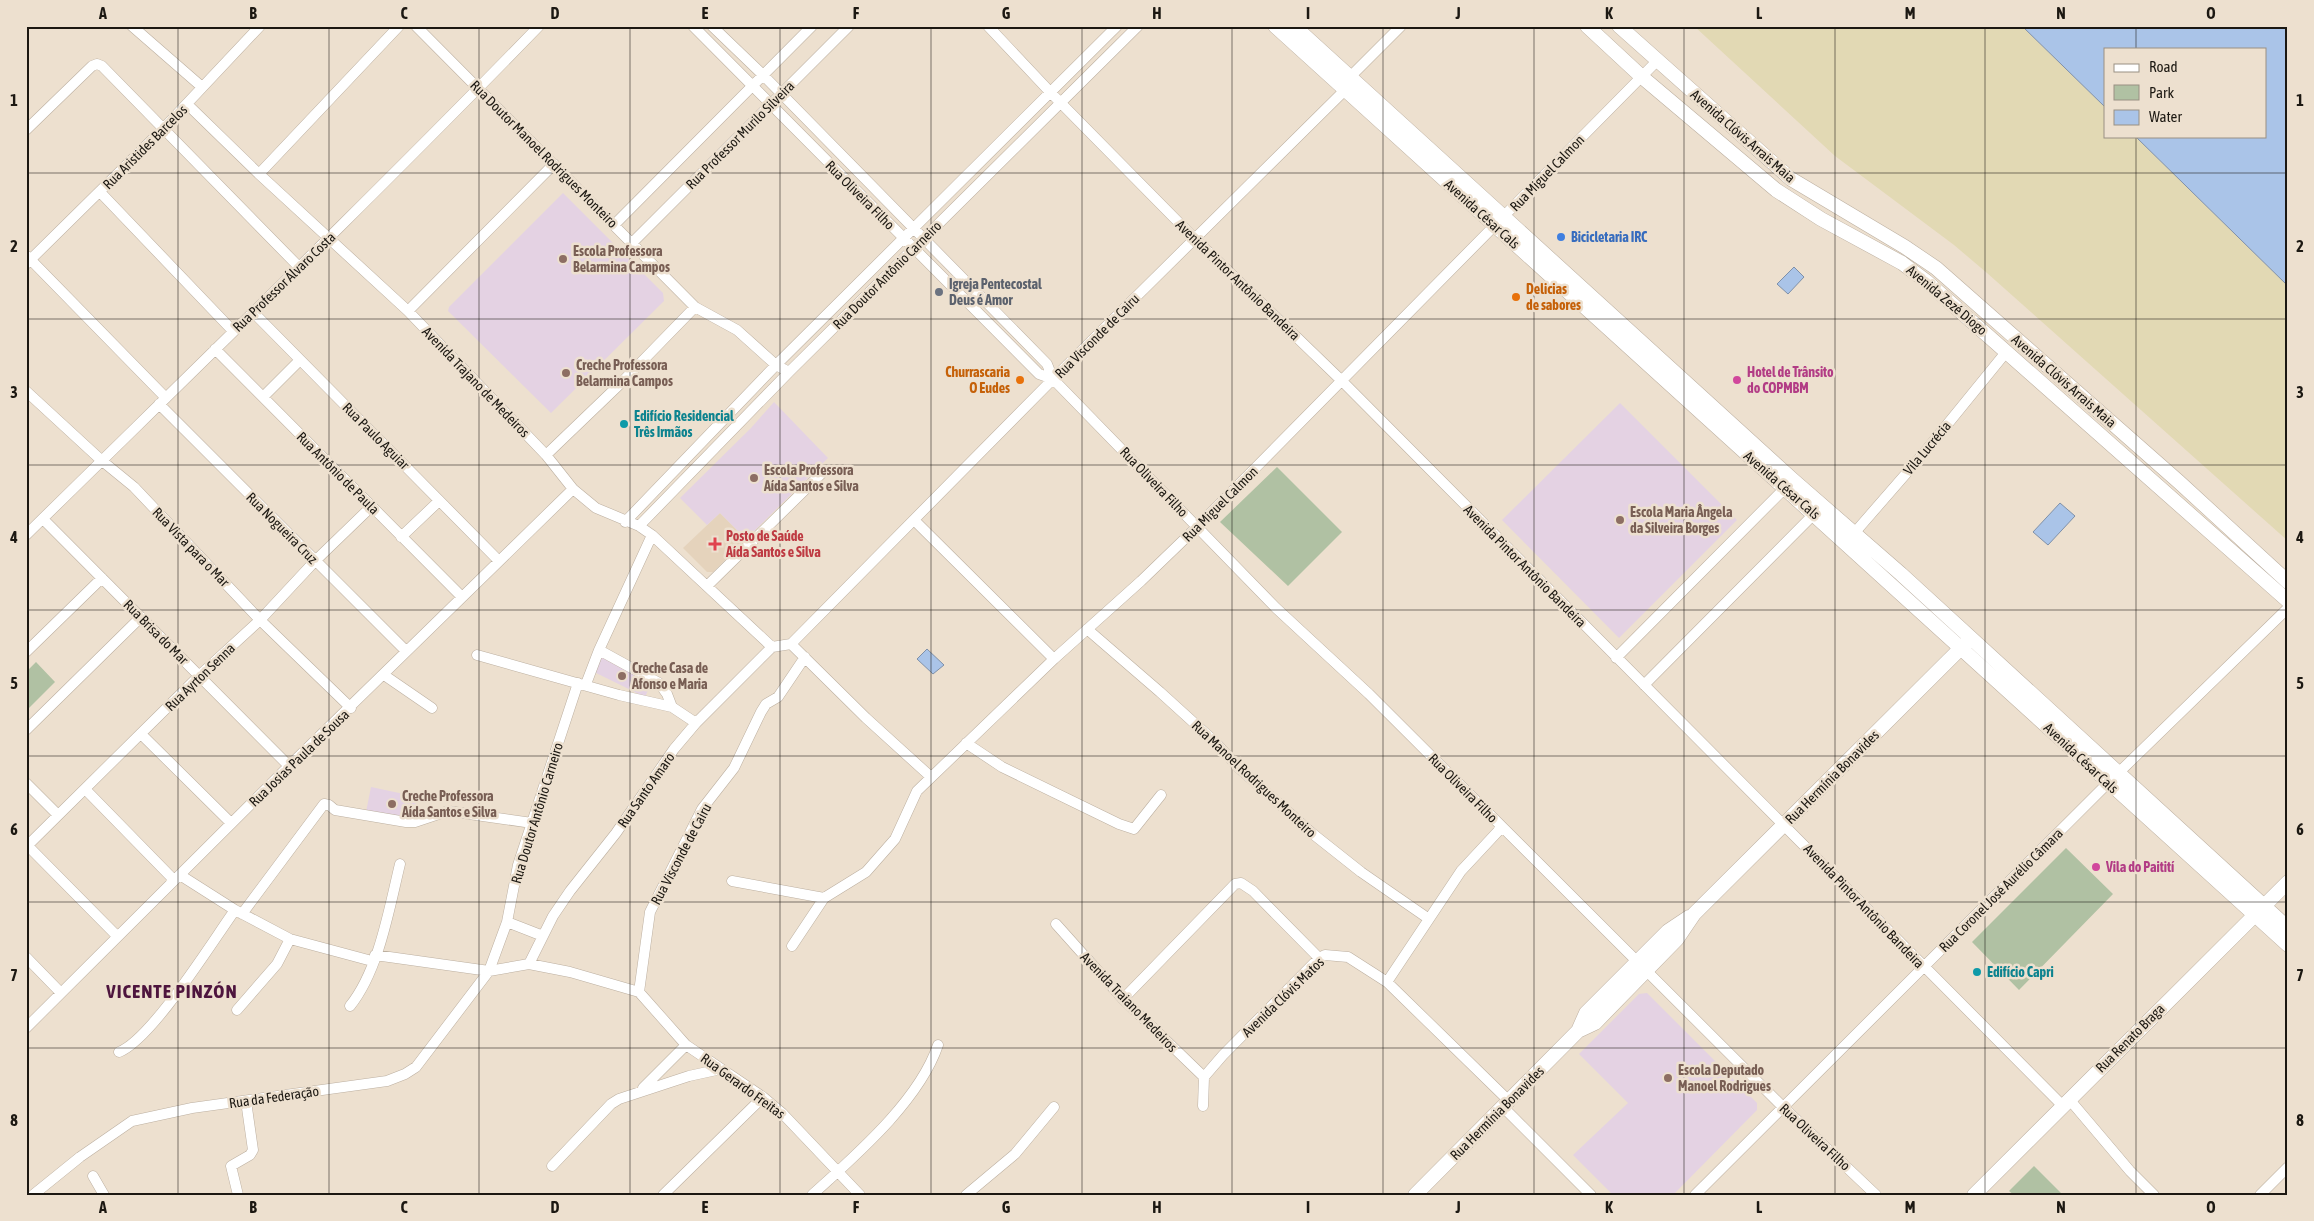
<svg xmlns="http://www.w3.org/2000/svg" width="2314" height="1221" viewBox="0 0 2314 1221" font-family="'Asap Condensed',sans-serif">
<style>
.built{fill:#e5d3bc}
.education{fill:#e4d2e3}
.green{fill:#b0c1a3}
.sand{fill:#e2d9b4}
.water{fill:#aac4e8;stroke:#7f90a8}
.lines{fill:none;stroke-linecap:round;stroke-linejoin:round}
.minor-casing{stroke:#bcafa0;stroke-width:11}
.major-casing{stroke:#bcafa0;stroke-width:15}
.minor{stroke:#fff;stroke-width:10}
.major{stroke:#fff;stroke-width:14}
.grid{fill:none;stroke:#1c1812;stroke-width:1;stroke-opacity:0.55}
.shop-dot{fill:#3f7fe0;stroke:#ede0cf;stroke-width:2}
.education-dot{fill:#8d6e63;stroke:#ede0cf;stroke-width:2}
.worship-dot{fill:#6b7280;stroke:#ede0cf;stroke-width:2}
.food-dot{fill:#e8710a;stroke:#ede0cf;stroke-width:2}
.hotel-dot{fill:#d1479c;stroke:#ede0cf;stroke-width:2}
.culture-dot{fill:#0f9aa8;stroke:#ede0cf;stroke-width:2}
.health-dot{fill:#e0444e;stroke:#ede0cf;stroke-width:2}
.labels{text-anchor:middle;stroke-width:5;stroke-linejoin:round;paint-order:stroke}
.street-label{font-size:14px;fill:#1c1812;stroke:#ede0cf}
.shop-label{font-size:14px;font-weight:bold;fill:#366cbe;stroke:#ede0cf;text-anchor:start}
.education-label{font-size:14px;font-weight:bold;fill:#785e54;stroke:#ede0cf;text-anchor:start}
.worship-label{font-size:14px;font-weight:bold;fill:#5b616d;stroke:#ede0cf;text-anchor:start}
.food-label{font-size:14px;font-weight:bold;fill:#c56008;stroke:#ede0cf;text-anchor:start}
.hotel-label{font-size:14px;font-weight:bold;fill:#b23c85;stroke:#ede0cf;text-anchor:start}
.culture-label{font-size:14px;font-weight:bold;fill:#0d838f;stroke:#ede0cf;text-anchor:start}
.health-label{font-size:14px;font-weight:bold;fill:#be3a42;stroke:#ede0cf;text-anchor:start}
.district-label{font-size:19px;font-weight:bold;letter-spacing:1px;fill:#4e153e;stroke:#ede0cf}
.neatline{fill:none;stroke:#1c1812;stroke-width:2}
.grid-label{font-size:16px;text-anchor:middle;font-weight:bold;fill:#1c1812}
</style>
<rect width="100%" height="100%" fill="#ede0cf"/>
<path class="built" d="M 720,513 L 746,539 L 713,572 L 707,572 L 683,548 Z"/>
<path class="education" d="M 563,193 L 663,293 L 664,301 L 551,413 L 448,311 L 449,307 Z
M 774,402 L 828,458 L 746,539 L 720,513 L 707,525 L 680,498 L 751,428 Z
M 1620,403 L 1737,520 L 1619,638 L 1502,520 Z
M 600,654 L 652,681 L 645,697 L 592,671 Z
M 371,787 L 418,797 L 413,821 L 366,812 Z
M 1647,993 L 1757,1103 L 1757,1110 L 1673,1195 L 1613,1195 L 1573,1155 L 1628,1103 L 1579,1054 L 1639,994 Z"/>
<path class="green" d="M 1277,467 L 1342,532 L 1288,586 L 1220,522 Z
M 36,662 L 55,682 L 26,711 L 26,672 Z
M 2066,848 L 2113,894 L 2019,990 L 1972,942 Z
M 2034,1166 L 2063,1195 L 2014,1195 L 2009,1191 Z"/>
<path class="sand" d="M 1694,26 L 2022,26 L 2105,107 L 2105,136 L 2135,136 L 2288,286 L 2288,541 L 1987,273 L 1954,245 L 1835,156 Z"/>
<path class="water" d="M 2022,26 L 2288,26 L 2288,286 L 2135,136 L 2265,136 L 2265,49 L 2105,49 L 2105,107 Z
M 1794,267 L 1804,277 L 1788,294 L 1777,284 Z
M 2060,503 L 2075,516 L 2048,545 L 2033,532 Z
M 927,649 L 944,665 L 933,674 L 917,659 Z"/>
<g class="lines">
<defs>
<path id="minor" d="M 132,26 L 202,87
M 416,26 L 695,307 L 737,330 L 776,365 L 789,372
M 693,26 L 1039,374 L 1053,379
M 712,26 L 764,76 L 1047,364 L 1053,379 L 1276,608 L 1369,694 L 1782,1106 L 1876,1195
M 988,26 L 1051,93 L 1195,239 L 1342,381 L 2062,1105
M 187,104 L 259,174 L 408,311 L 546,455 L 573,489 L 596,508 L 639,526 L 652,535 L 772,647
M 26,130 L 92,66 L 97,64 L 102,66 L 299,267
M 259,174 L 399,26
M 100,192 L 233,331
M 614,225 L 812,26
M 632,243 L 849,26
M 27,256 L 166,398
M 26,264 L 164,128 L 260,26
M 408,311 L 554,164
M 253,312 L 498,560
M 215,349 L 462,597
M 26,391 L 101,460 L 134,487 L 260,620 L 351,708
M 263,397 L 300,360
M 159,404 L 406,651
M 546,455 L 620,384 L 695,307
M 43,519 L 289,766
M 914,520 L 1054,659
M 625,522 L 776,365 L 1117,26
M 639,526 L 789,372 L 1138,26
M 26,535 C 198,366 371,199 539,26
M 401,537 L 439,501
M 1850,538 L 1924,453 L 2007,351
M 708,585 L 821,474
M 1087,629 L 1160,692 L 1214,741 L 1240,769 L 1313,834 L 1361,872 L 1429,919
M 791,644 L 1053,379 L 1341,94 L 1345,89 L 1350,77 L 1401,26
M 791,644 L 866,718 L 931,777
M 599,650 L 659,683 L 667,694 L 672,707 L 696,723
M 26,652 L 102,578
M 477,655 L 619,695 L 672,707
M 1616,658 L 1789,484
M 384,675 L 432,708
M 586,684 L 599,650 L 652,535
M 1644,685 L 1818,510
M 26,730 L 141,617
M 141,734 L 231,823
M 966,743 L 1002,767 L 1119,824 L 1134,829 L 1161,795
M 26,783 L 58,815
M 85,789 L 174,880
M 28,846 L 117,936
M 26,847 L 200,675 L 260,620 L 315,561 L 372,506
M 180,875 L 235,910 L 290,939 L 372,961
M 732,881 L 824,898
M 242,914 L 324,804 L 329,805 L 335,810 L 406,822 L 415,822 L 448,811 L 532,823
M 507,922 L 543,936
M 1056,924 L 1123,999 L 1204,1077
M 792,946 L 824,898 L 866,872 L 895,839 L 917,791 L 1054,659 L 1141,581 L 1197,527 L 1657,61
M 375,955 L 489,971 L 529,964 L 570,972 L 639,992 L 686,1045 L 763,1097 L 782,1113 L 860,1195
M 26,957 L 61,993
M 529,964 L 553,916 L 570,891 L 616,833 L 674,749 L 696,723 L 772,647 L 791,644
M 1387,982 L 1461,871 L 1502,827
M 639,992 L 650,912 L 702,809 L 734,768 L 761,712 L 766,704 L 778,697 L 805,657
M 1123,999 L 1235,884 L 1241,883 L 1253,891 L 1319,958
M 350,1006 C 379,970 389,909 400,864
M 237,1010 L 277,964 L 290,939
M 26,1028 L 289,766 L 573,489
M 119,1052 C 152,1039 212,942 235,910
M 643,1088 L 686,1045
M 2069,1099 L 2130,1171 L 2154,1195
M 1203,1106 L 1204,1077 L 1223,1055 L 1319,958 L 1325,955 L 1348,957 L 1387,982 L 1508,1100
M 1502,1106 L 1591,1195
M 552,1166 L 611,1104 L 619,1099 L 689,1076 L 721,1069
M 93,1176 L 104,1195
M 33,1195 L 80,1157 L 132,1121 L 192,1108 L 387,1081 L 405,1074 L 416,1067 L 489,971 L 507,922 L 518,865 L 578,683
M 238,1195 L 231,1166 L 250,1155 L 253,1150 L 246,1101
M 663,1195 L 763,1097
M 812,1195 C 856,1155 919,1101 938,1045
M 966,1195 L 1015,1154 L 1054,1107
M 1695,1195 L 2108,783 L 2288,608
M 2260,1195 L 2288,1167"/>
<path id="major" d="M 1275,26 C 1614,331 1951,638 2288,945
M 1294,26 L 1793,480 L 1901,574 L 2288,928
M 1587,26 L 1642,77 L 1776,190 L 1821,219 L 1902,263 L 1926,281 L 2288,601
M 1619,26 L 1791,179 L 1905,247 L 1936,268 L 2179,482 L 2288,582
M 1578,1031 L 1595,1023 L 1677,939 L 1694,914 L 1967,642
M 1415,1195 L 1578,1031 L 1586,1013 L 1668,931 L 1689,917
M 1974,1195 L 2288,882"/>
</defs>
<use href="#minor" class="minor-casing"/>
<use href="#major" class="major-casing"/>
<use href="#minor" class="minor"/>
<use href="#major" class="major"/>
</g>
<path class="grid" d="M 178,26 L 178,1195M 329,26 L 329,1195M 479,26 L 479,1195M 630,26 L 630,1195M 780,26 L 780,1195M 931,26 L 931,1195M 1082,26 L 1082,1195M 1232,26 L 1232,1195M 1383,26 L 1383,1195M 1534,26 L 1534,1195M 1684,26 L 1684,1195M 1835,26 L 1835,1195M 1985,26 L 1985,1195M 2136,26 L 2136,49M 2136,136 L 2136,1195M 26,173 L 2288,173M 26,319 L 2288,319M 26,465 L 2288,465M 26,610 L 2288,610M 26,756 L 2288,756M 26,902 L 2288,902M 26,1048 L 2288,1048"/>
<circle class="shop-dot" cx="1561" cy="237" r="5"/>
<g class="education-dot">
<circle cx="563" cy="259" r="5"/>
<circle cx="566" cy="373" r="5"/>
<circle cx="754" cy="478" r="5"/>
<circle cx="1620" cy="520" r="5"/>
<circle cx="622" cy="676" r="5"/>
<circle cx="392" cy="804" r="5"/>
<circle cx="1668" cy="1078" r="5"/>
</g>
<circle class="worship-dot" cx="939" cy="292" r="5"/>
<g class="food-dot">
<circle cx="1516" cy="297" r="5"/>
<circle cx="1020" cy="380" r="5"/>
</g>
<g class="hotel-dot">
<circle cx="1737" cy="380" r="5"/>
<circle cx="2096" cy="867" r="5"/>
</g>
<g class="culture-dot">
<circle cx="624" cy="424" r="5"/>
<circle cx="1977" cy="972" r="5"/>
</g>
<path class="health-dot" d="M712.5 536.5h5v5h5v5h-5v5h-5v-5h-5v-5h5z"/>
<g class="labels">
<g class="street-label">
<text transform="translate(740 135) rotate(-45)" y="5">Rua Professor Murilo Silveira</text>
<text transform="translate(1743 136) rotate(41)" y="5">Avenida Clóvis Arrais Maia</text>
<text transform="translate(145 147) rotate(-45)" y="5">Rua Aristides Barcelos</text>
<text transform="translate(544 154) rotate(45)" y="5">Rua Doutor Manoel Rodrigues Monteiro</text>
<text transform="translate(1547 173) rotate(-46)" y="5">Rua Miguel Calmon</text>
<text transform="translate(860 195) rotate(45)" y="5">Rua Oliveira Filho</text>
<text transform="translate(1482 214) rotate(42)" y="5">Avenida César Cals</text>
<text transform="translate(887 275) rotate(-45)" y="5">Rua Doutor Antônio Carneiro</text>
<text transform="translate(1238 280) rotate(44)" y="5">Avenida Pintor Antônio Bandeira</text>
<text transform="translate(284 282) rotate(-44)" y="5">Rua Professor Álvaro Costa</text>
<text transform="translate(1947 300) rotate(40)" y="5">Avenida Zezé Diogo</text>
<text transform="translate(1097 336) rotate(-45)" y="5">Rua Visconde de Cairu</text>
<text transform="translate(2064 381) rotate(41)" y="5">Avenida Clóvis Arrais Maia</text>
<text transform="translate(476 382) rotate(46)" y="5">Avenida Trajano de Medeiros</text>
<text transform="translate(376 436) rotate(45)" y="5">Rua Paulo Aguiar</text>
<text transform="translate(1927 448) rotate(-50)" y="5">Vila Lucrécia</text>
<text transform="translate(338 473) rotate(45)" y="5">Rua Antônio de Paula</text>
<text transform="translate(1154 482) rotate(46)" y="5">Rua Oliveira Filho</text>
<text transform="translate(1782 485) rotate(41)" y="5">Avenida César Cals</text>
<text transform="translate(1220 504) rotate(-45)" y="5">Rua Miguel Calmon</text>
<text transform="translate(282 528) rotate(45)" y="5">Rua Nogueira Cruz</text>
<text transform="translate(191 547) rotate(46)" y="5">Rua Vista para o Mar</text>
<text transform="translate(1525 566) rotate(45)" y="5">Avenida Pintor Antônio Bandeira</text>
<text transform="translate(156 632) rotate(45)" y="5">Rua Brisa do Mar</text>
<text transform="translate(200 677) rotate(-44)" y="5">Rua Ayrton Senna</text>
<text transform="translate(299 758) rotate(-44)" y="5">Rua Josias Paula de Sousa</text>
<text transform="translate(2081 758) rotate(43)" y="5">Avenida César Cals</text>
<text transform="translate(1832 777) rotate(-45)" y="5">Rua Hermínia Bonavides</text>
<text transform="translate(1254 779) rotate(43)" y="5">Rua Manoel Rodrigues Monteiro</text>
<text transform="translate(1463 788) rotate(45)" y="5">Rua Oliveira Filho</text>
<text transform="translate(646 790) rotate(-55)" y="5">Rua Santo Amaro</text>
<text transform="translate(537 813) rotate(-73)" y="5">Rua Doutor Antônio Carneiro</text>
<text transform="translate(681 854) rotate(-62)" y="5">Rua Visconde de Cairu</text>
<text transform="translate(2001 890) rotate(-45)" y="5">Rua Coronel José Aurélio Câmara</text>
<text transform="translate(1864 906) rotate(46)" y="5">Avenida Pintor Antônio Bandeira</text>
<text transform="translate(1283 997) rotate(-44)" y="5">Avenida Clóvis Matos</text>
<text transform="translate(1129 1002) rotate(46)" y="5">Avenida Traiano Medeiros</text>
<text transform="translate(2130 1038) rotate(-45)" y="5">Rua Renato Braga</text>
<text transform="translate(743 1086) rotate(36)" y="5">Rua Gerardo Freitas</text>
<text transform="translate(274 1097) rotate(-8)" y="5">Rua da Federação</text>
<text transform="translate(1497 1113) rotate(-45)" y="5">Rua Hermínia Bonavides</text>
<text transform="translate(1815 1137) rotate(43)" y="5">Rua Oliveira Filho</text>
</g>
<g class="shop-label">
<text x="1571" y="242">Bicicletaria IRC</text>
</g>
<g class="education-label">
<text x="573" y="256">Escola Professora<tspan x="573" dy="16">Belarmina Campos</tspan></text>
<text x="576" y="370">Creche Professora<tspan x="576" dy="16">Belarmina Campos</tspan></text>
<text x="764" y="475">Escola Professora<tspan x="764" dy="16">Aída Santos e Silva</tspan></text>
<text x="1630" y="517">Escola Maria Ângela<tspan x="1630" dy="16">da Silveira Borges</tspan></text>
<text x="632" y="673">Creche Casa de<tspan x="632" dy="16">Afonso e Maria</tspan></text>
<text x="402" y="801">Creche Professora<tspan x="402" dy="16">Aída Santos e Silva</tspan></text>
<text x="1678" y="1075">Escola Deputado<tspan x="1678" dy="16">Manoel Rodrigues</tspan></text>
</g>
<g class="worship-label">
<text x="949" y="289">Igreja Pentecostal<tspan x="949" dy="16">Deus é Amor</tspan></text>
</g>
<g class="food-label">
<text x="1526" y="294">Delicias<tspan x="1526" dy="16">de sabores</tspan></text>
<text x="1010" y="377" text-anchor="end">Churrascaria<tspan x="1010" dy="16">O Eudes</tspan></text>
</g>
<g class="hotel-label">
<text x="1747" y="377">Hotel de Trânsito<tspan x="1747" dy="16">do COPMBM</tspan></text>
<text x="2106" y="872">Vila do Paitití</text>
</g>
<g class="culture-label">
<text x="634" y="421">Edifício Residencial<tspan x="634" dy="16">Três Irmãos</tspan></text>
<text x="1987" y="977">Edifício Capri</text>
</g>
<g class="health-label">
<text x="726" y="541">Posto de Saúde<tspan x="726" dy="16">Aída Santos e Silva</tspan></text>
</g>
<g class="district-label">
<text x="172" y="998">VICENTE PINZÓN</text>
</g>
</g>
<rect width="2314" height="1221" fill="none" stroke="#ede0cf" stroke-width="55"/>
<rect x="2104" y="48" width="162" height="90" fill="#ede0cf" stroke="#999083"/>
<rect x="2114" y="64" width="25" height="8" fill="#ffffff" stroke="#999083"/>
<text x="2149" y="72" font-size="15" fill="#1c1812">Road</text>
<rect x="2114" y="85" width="25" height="15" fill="#b0c1a3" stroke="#999083"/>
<text x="2149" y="98" font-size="15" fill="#1c1812">Park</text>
<rect x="2114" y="110" width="25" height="15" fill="#aac4e8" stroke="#999083"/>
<text x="2149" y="122" font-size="15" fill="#1c1812">Water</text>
<rect x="28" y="28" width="2258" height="1166" class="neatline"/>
<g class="grid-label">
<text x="103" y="19">A</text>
<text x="253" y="19">B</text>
<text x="404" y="19">C</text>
<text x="555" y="19">D</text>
<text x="705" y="19">E</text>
<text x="856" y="19">F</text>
<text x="1006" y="19">G</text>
<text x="1157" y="19">H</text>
<text x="1308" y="19">I</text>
<text x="1458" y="19">J</text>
<text x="1609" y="19">K</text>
<text x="1759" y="19">L</text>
<text x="1910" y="19">M</text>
<text x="2061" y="19">N</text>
<text x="2211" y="19">O</text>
<text x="14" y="106">1</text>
<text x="2300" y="106">1</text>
<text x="14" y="252">2</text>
<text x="2300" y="252">2</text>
<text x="14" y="398">3</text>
<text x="2300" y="398">3</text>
<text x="14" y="543">4</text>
<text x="2300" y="543">4</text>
<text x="14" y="689">5</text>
<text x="2300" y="689">5</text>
<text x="14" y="835">6</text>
<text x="2300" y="835">6</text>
<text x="14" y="981">7</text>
<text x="2300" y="981">7</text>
<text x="14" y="1126">8</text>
<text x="2300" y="1126">8</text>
<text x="103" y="1213">A</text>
<text x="253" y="1213">B</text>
<text x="404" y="1213">C</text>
<text x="555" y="1213">D</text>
<text x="705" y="1213">E</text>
<text x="856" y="1213">F</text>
<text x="1006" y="1213">G</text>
<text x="1157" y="1213">H</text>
<text x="1308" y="1213">I</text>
<text x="1458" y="1213">J</text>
<text x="1609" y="1213">K</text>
<text x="1759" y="1213">L</text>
<text x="1910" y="1213">M</text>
<text x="2061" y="1213">N</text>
<text x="2211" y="1213">O</text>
</g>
</svg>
